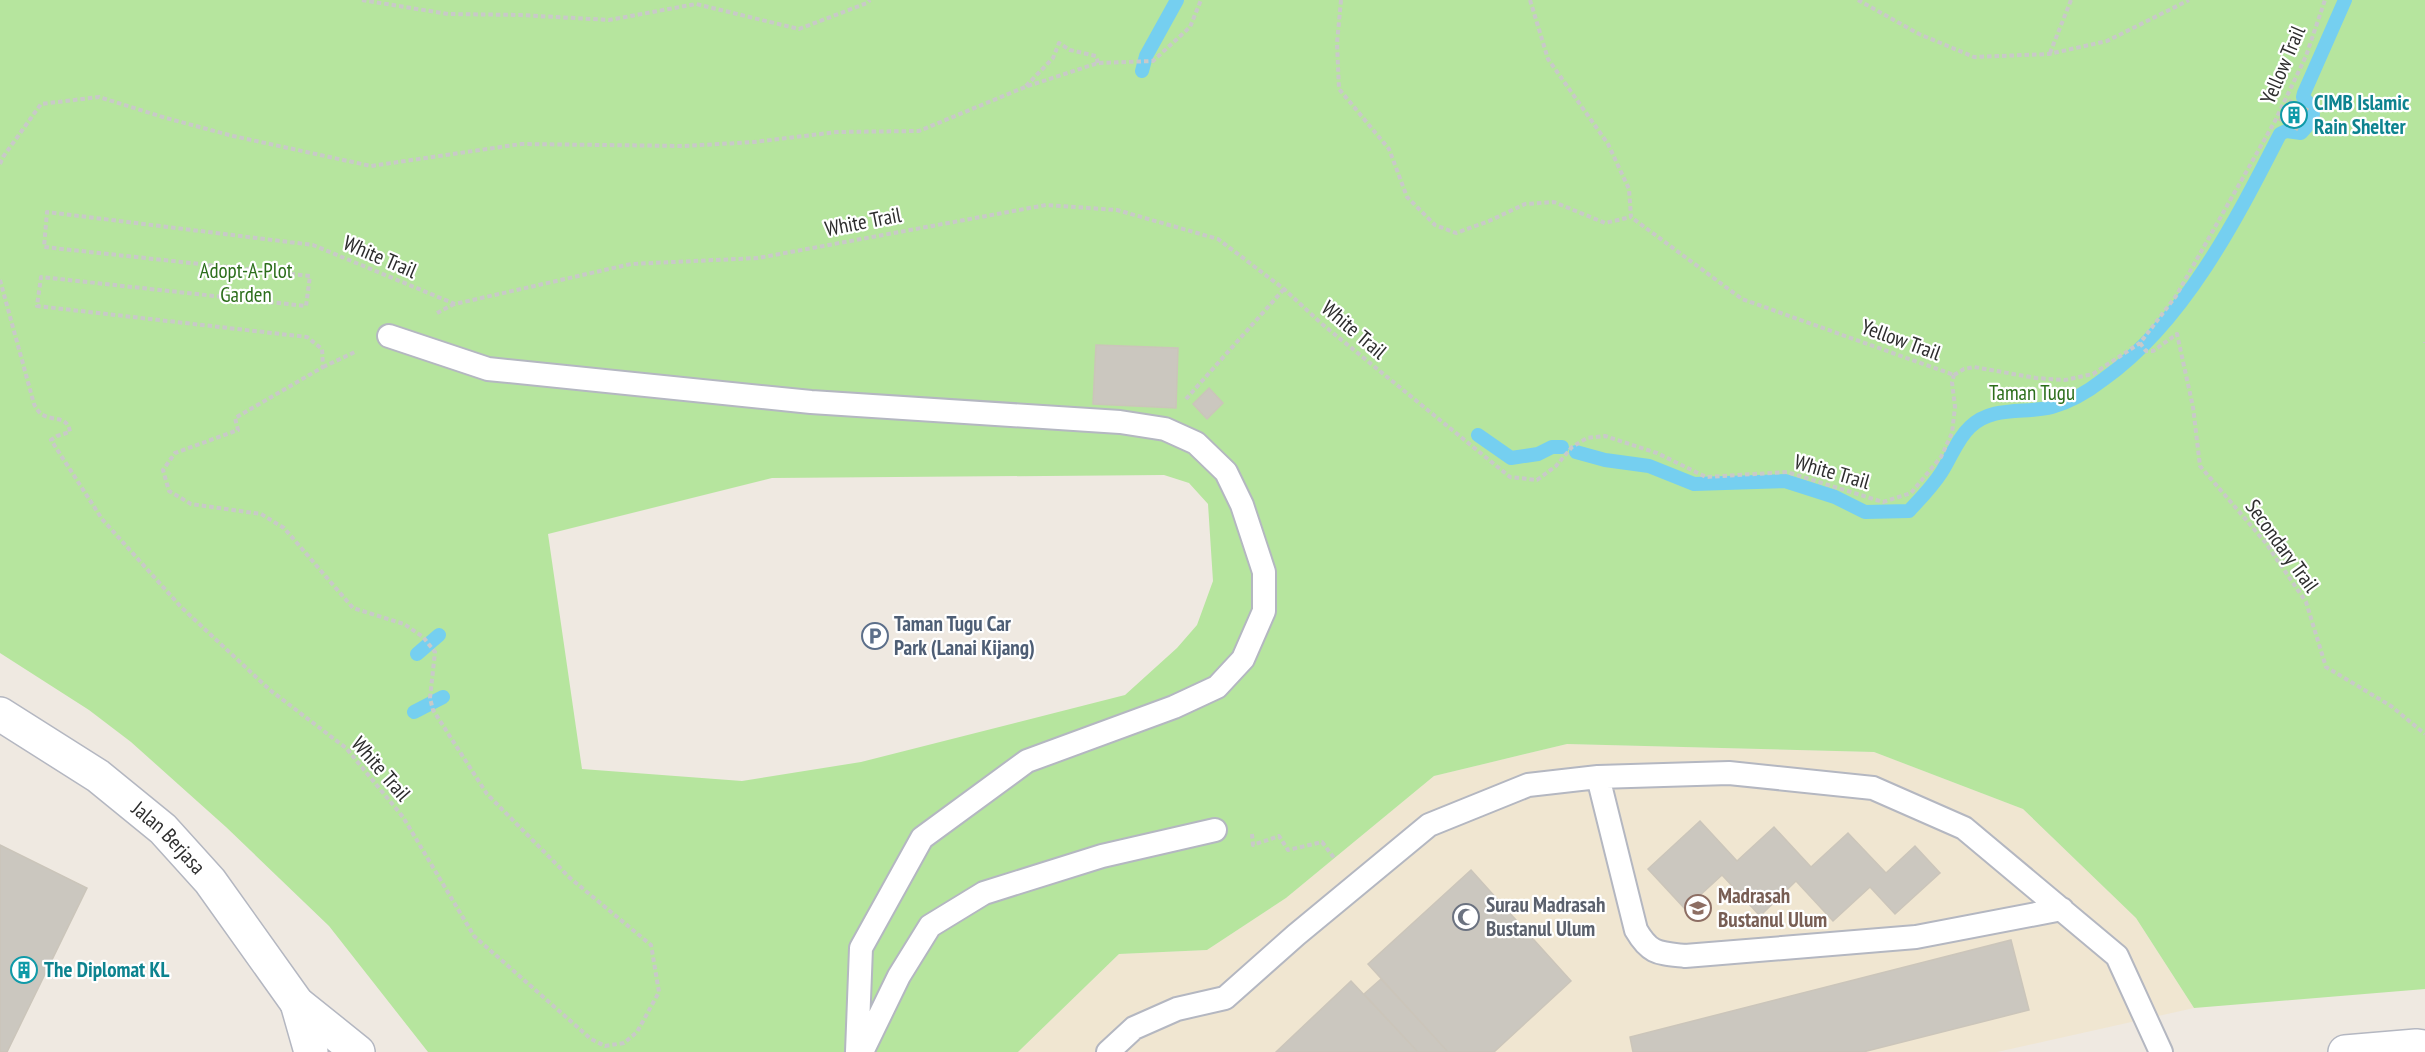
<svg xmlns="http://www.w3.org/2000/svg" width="2425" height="1052" viewBox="0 0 2425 1052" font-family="'PT Sans Narrow',sans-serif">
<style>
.education{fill:#f0e6d1}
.green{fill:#b6e59e;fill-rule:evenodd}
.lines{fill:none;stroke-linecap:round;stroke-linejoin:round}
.stream{stroke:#75cff0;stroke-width:14}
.building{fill:#cbc7bf;stroke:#cbc5ba;stroke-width:1.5}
.lane-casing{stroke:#b4b7c1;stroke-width:26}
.street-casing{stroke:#b4b7c1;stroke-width:36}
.secondary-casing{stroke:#b4b7c1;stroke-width:36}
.path{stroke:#c9c9c9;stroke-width:4;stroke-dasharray:4.5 3;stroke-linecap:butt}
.lane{stroke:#fff;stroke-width:22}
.street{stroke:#fff;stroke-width:33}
.secondary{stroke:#fff;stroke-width:33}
.labels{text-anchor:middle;stroke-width:4.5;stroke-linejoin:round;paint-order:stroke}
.street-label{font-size:21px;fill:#2e2e2e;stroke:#fff}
.culture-label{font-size:21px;font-weight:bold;fill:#0d838f;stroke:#fff;text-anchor:start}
.park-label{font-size:21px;fill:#2c6e1b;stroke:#fff}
.service-label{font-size:21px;font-weight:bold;fill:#4e5e75;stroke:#fff;text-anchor:start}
.education-label{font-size:21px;font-weight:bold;fill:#785e54;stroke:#fff;text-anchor:start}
.worship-label{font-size:21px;font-weight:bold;fill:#5b616d;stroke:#fff;text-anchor:start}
</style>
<rect width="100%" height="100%" fill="#efe9e1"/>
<path class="education" d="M 1567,744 L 1874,752 L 2023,809 L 2136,918 L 2194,1008 L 1997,1052 L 1018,1052 L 1119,954 L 1207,950 L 1286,898 L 1434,776 Z"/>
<path class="green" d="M 0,0 L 2425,0 L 2425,989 L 2194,1008 L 2136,918 L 2023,809 L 1874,752 L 1567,744 L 1434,776 L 1286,898 L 1207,950 L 1119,954 L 1018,1052 L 428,1052 L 329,926 L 226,827 L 131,742 L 89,710 L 0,653 ZM 1164,475 L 1189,483 L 1208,504 L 1213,581 L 1197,625 L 1177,648 L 1125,695 L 861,762 L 742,781 L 582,769 L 548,534 L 772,478 Z"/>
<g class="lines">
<path class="stream" d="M 1142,71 L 1146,56 L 1177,0
M 1478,435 L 1511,458 L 1538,454 L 1552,447 L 1562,447
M 1576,452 L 1605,460 L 1649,466 L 1694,484 L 1785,481 L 1835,497 L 1865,512 L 1909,511 C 1920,499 1932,487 1941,473 C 1951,458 1957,439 1970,427 C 1993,405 2025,414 2052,407 C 2070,402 2090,390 2104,379 C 2184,322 2236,220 2280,134 L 2286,131 L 2301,133 C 2315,117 2318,113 2303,97 L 2304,93 L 2345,0
M 417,654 L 439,635
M 414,712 L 443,697"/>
</g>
<path class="building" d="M 2290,100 L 2308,109 L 2297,130 L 2279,120 Z
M 1096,345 L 1178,348 L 1176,408 L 1093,404 Z
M 1209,388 L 1223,403 L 1207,419 L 1193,404 Z
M 1700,821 L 1737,861 L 1774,827 L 1811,867 L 1848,833 L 1886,873 L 1915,846 L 1940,873 L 1895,914 L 1870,887 L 1833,921 L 1796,881 L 1760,916 L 1722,875 L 1685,909 L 1648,869 Z
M 0,845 L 87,888 L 7,1052 L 0,1052 Z
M 1471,870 L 1571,981 L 1494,1052 L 1448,1052 L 1368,964 Z
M 2011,940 L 2029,1010 L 1863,1052 L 1633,1052 L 1630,1037 Z
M 1381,979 L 1448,1052 L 1418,1052 L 1364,994 Z
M 1351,981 L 1418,1052 L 1276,1052 Z"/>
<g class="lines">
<defs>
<path id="lane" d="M 389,336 L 488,369 L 811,402 L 1120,422 L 1165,429 L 1196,443 L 1226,472 L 1242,505 L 1264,572 L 1264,611 L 1243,659 L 1217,687 L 1174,707 L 1027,761 L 922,838 L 861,948 L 857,1052
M 1598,777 L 1636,930 C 1650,954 1658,953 1685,956 L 1916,937 L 2062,909
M 862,1052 L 899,976 L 930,926 L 984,893 L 1102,856 L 1215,830
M 1108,1052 L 1134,1028 L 1177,1009 L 1225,998 L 1296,935 L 1429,825 L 1528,785 L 1598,777 L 1729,773 L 1873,788 L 1964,828 L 2117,956 L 2161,1052"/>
<g id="street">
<path id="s1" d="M 0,714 L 98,776 L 163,829 L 210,881 L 297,1003 L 358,1052"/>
<path d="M 297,1003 L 311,1052"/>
</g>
<path id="secondary" d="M 2345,1052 L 2416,1046 L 2425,1047"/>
</defs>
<use href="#lane" class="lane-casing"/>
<use href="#street" class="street-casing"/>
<use href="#secondary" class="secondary-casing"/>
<path class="path" d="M 362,0 L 448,14 L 520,15 L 609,20 L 696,4 L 799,29 L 867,3 L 870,0
M 1341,0 L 1337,43 L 1339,89 L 1389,149 L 1407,197 L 1435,225 L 1456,233 L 1489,221 L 1525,204 L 1554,202 L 1605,223 L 1631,217
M 1530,0 L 1548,59 L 1608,144 L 1629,189 L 1631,217 L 1742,299 L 1954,375
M 1858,0 L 1919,34 L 1974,57 L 2049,54 L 2107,41 L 2189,0
M 2050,53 L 2071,0
M 1026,86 L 1053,58 L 1059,43 L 1070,50 L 1096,56 L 1098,63
M 0,164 L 3,157 L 41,104 L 99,97 L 166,118 L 233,136 L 371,166 L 521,144 L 684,146 L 754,142 L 837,132 L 919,131 L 1025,87 L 1098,63 L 1153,61 L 1190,27 L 1201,0
M 0,280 L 34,404 C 36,408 39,413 43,415 C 54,421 68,416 70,432 L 57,436 L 51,440 L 102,519 L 181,607 L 270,690 L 346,748 L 403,817 L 474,936 L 591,1039 L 605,1046 L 624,1043 L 637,1032 L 659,992 L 651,945 L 570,878 L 487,794 L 433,710 L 430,698 L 435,652 L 423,637 L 404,624 L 353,608 L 284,528 L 261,514 L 191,504 L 169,491 L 163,470 L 175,453 L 238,430 L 235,418 L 323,367 L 322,349 L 307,337 L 37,306 L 41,277 L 306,306 L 310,276 L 44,247 L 47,212 L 313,245 L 455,304 L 631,264 L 758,258 L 1046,205 L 1117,210 L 1218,239 L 1284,289 L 1322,324 L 1510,477 L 1537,480 L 1556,466 L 1572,447 L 1587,438 L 1605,436 L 1657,453 L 1706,477 L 1787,472 L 1883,502 L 1911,493 L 1941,457 L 1952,433 L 1955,407 L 1952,382 L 1954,375
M 437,313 L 454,304
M 2425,342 L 2425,343
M 2140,343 L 2146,351 L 2153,351 L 2177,334 L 2193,407 L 2200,466 L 2265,542 L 2306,602 L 2326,667 L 2391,706 L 2425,734
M 323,367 L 357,351
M 1954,375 L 1964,369 L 1974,367 L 2036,378 L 2065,380 L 2093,374 L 2140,343 L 2176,296 L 2275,121 L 2306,56 L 2325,0
M 1186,399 L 1284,289
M 1252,834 L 1253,845 L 1279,836 L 1288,850 L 1322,842 L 1335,859"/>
<use href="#lane" class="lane"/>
<use href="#street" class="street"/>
<use href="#secondary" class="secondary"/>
</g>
<defs>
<symbol id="building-ring" viewBox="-11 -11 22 22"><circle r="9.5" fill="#fff" stroke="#0f9aa8" stroke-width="1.5"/><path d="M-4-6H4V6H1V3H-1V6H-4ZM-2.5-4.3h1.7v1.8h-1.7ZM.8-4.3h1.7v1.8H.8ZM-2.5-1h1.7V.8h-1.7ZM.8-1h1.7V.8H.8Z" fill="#0f9aa8"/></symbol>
<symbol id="parking-ring" viewBox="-11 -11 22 22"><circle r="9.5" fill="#fff" stroke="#5c6f8a" stroke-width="1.5"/><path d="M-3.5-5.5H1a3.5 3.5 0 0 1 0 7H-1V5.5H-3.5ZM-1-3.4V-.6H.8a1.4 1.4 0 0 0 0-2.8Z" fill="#5c6f8a"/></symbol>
<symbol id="school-ring" viewBox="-11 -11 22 22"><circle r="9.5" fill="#fff" stroke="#8d6e63" stroke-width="1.5"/><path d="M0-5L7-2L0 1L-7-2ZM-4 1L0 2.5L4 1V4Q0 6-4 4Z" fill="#8d6e63"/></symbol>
<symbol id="mosque-ring" viewBox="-11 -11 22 22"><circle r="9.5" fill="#fff" stroke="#6b7280" stroke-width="1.5"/><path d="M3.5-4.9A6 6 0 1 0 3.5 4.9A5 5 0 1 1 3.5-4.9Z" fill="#6b7280"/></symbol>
</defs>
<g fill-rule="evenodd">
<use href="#building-ring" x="2279" y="100" width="30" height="30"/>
<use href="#parking-ring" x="860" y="621" width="30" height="30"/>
<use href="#school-ring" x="1683" y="893" width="30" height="30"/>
<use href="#mosque-ring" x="1451" y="902" width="30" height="30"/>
<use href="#building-ring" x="9" y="955" width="30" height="30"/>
</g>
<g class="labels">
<g class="street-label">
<text transform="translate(2283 65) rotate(-67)" y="7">Yellow Trail</text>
<text transform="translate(863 222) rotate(-11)" y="7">White Trail</text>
<text transform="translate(380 257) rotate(23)" y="7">White Trail</text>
<text transform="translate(1354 330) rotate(40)" y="7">White Trail</text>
<text transform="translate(1901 340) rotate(20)" y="7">Yellow Trail</text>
<text transform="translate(1832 472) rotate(16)" y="7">White Trail</text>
<text transform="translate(2282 546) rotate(54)" y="7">Secondary Trail</text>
<text transform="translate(381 769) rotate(49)" y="7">White Trail</text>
<text dy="7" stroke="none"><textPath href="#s1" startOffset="210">Jalan Berjasa</textPath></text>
</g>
<g class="culture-label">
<text x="2314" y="110">CIMB Islamic<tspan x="2314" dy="24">Rain Shelter</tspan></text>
<text x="44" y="977">The Diplomat KL</text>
</g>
<g class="park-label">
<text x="246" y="278">Adopt-A-Plot<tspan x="246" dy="24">Garden</tspan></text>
<text x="2032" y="400">Taman Tugu</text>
</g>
<g class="service-label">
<text x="894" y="631">Taman Tugu Car<tspan x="894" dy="24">Park (Lanai Kijang)</tspan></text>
</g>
<g class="education-label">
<text x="1718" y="903">Madrasah<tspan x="1718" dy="24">Bustanul Ulum</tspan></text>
</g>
<g class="worship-label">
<text x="1486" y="912">Surau Madrasah<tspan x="1486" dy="24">Bustanul Ulum</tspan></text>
</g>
</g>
</svg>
